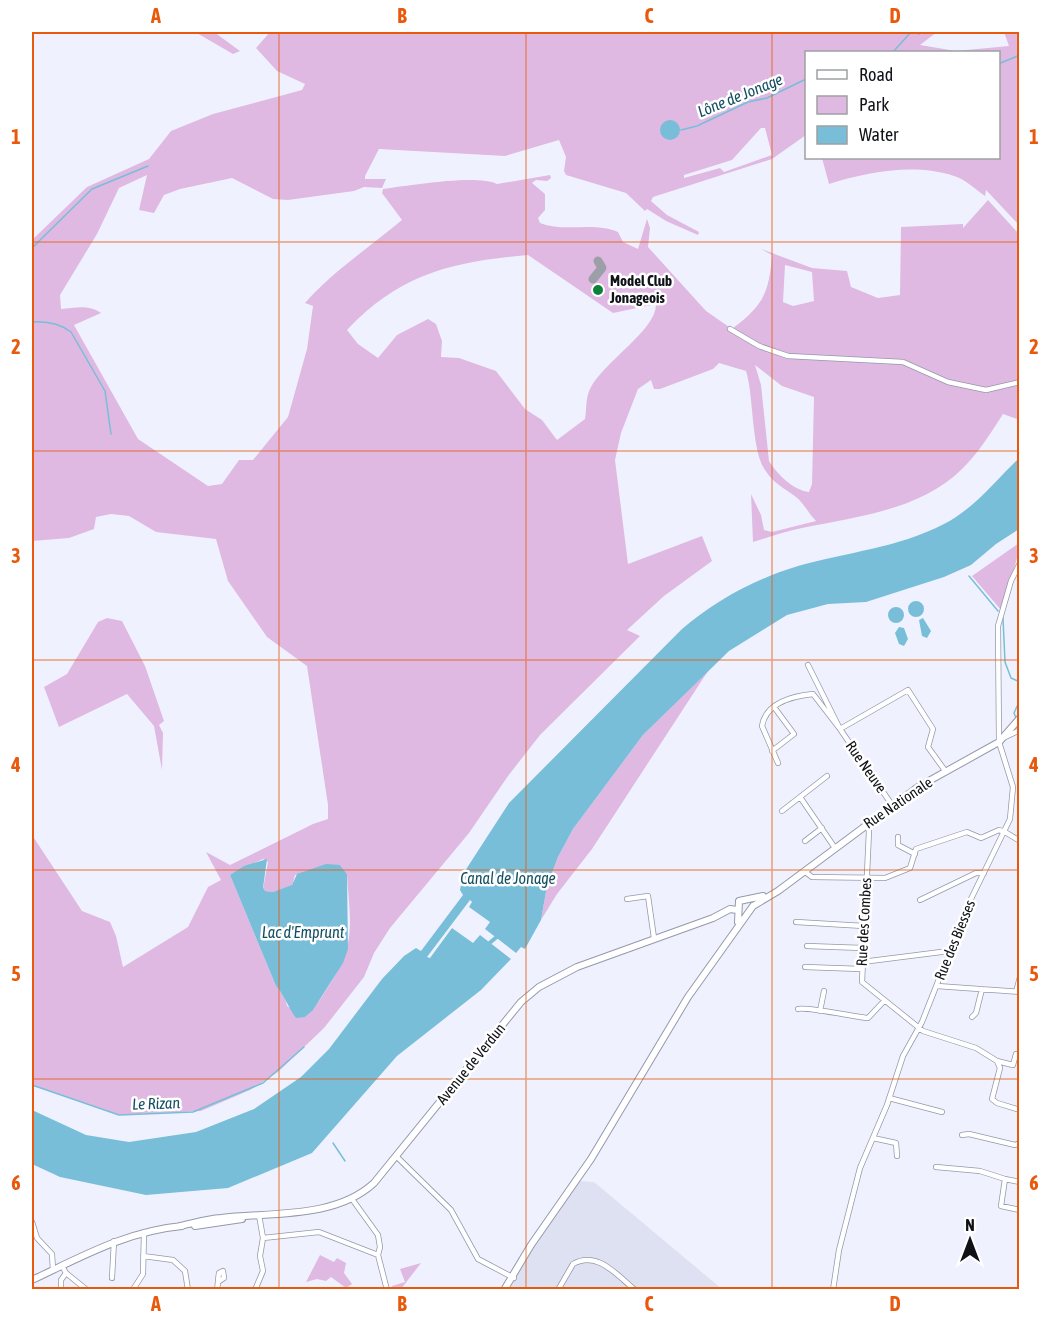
<svg xmlns="http://www.w3.org/2000/svg" width="1051" height="1321" viewBox="0 0 1051 1321" font-family="'Asap Condensed',sans-serif">
<style>
.built{fill:#dde1f1}
.green{fill:#dfb9e2;fill-rule:evenodd}
.water{fill:#78bed9}
.lines{fill:none;stroke-linecap:round;stroke-linejoin:round}
.stream{stroke:#78bed9;stroke-width:1.5}
.canal{stroke:#78bed9;stroke-width:4}
.taxiway{stroke:#9c9ea8;stroke-width:9}
.minor-casing{stroke:#9499ab;stroke-width:6}
.secondary-casing{stroke:#9499ab;stroke-width:8}
.minor{stroke:#fff;stroke-width:4.5}
.secondary{stroke:#fff;stroke-width:6}
.grid{fill:none;stroke:#e8590c;stroke-width:1.5;stroke-opacity:0.55}
.poi-dot{fill:#0c8139;stroke:#fff;stroke-width:2}
.labels{text-anchor:middle;stroke-width:5;stroke-linejoin:round;paint-order:stroke}
.poi-label{font-size:15px;font-weight:bold;fill:#101218;stroke:#fff;text-anchor:start}
.street-label{font-size:15px;fill:#101218;stroke:#fff}
.water-label{font-size:16px;font-style:italic;fill:#134e61;stroke:#fff}
.neatline{fill:none;stroke:#e8590c;stroke-width:2}
.grid-label{font-size:20px;text-anchor:middle;font-weight:bold;fill:#e8590c}
</style>
<rect width="100%" height="100%" fill="#eff2fe"/>
<path class="built" d="M 579,1181 L 594,1182 L 722,1289 L 508,1290 L 542,1233 Z"/>
<path class="green" d="M 195,32 L 214,32 L 240,51 L 233,54 Z
M 270,32 L 937,32 L 920,45 L 956,51 L 1009,46 L 1004,32 L 1019,32 L 1019,225 L 986,190 L 985,196 C 976,190 965,179 954,176 C 914,163 868,172 829,184 L 822,158 L 998,158 L 998,52 L 806,52 L 806,135 L 772,159 L 653,197 L 651,201 L 667,215 L 699,232 L 698,235 L 666,221 L 647,209 L 645,211 L 626,193 L 566,175 L 564,171 L 566,157 L 559,140 L 505,156 L 379,149 L 365,176 L 365,179 L 386,179 L 382,188 L 364,187 L 354,191 L 288,200 L 273,199 L 232,178 L 180,189 L 164,195 L 154,213 L 139,210 L 147,175 L 119,188 L 97,234 L 60,295 L 61,309 C 74,308 89,304 101,313 L 74,325 L 138,439 L 208,486 L 222,484 L 239,460 L 253,460 L 288,417 L 307,349 L 313,306 L 305,303 C 333,271 370,247 402,220 L 382,193 L 383,189 C 407,186 477,174 497,184 L 550,175 L 551,178 L 547,181 L 536,180 L 532,183 L 545,194 L 545,210 L 538,218 L 540,223 C 566,233 592,221 618,232 L 623,242 L 638,249 L 647,219 L 650,228 L 648,247 L 706,311 L 732,329 C 763,305 769,294 772,255 L 761,249 L 812,268 L 847,271 L 851,287 L 878,298 L 900,295 L 901,227 L 963,224 L 963,228 L 988,200 L 1019,234 L 1019,417 L 1017,419 L 1003,414 C 990,434 978,454 961,470 C 920,510 856,517 802,528 C 786,531 769,537 753,542 L 751,494 L 761,515 L 764,530 L 772,532 L 816,521 C 809,514 803,502 796,497 C 784,488 773,483 765,470 C 751,450 754,396 746,371 L 719,363 L 713,369 L 660,389 L 654,389 L 651,380 L 638,389 L 621,433 L 615,460 L 628,564 L 702,536 L 712,561 L 664,596 L 627,630 L 640,636 L 540,735 L 508,776 L 469,833 L 390,928 L 374,953 L 364,977 L 324,1028 L 278,1072 L 250,1090 L 201,1111 L 120,1115 L 32,1085 L 32,835 L 82,911 L 110,922 L 116,936 L 123,967 L 188,927 L 208,887 L 221,880 L 206,852 L 230,865 L 313,824 L 328,819 L 328,805 L 307,666 L 267,637 L 228,581 L 216,539 L 156,532 L 129,516 L 111,514 L 96,517 L 94,529 L 69,538 L 32,541 L 32,240 L 87,187 L 149,159 L 171,131 L 213,114 L 302,90 L 305,84 L 277,71 L 256,48 ZM 761,128 L 765,128 L 772,155 L 724,172 L 720,168 L 684,178 L 684,175 L 732,160 ZM 528,255 L 613,313 L 656,304 C 657,329 604,362 591,387 C 585,398 587,408 585,419 L 557,440 L 542,420 L 525,409 L 496,371 L 459,358 L 441,357 L 442,341 L 436,324 L 428,319 L 397,335 L 378,358 L 358,344 L 347,330 C 401,273 452,262 528,255 ZM 785,265 L 812,272 L 814,301 L 793,306 L 783,302 ZM 755,365 L 782,386 L 814,397 L 812,484 L 809,492 C 793,490 778,475 769,461 L 761,385 ZM 263,859 L 268,862 L 263,889 L 265,891 L 273,892 L 292,886 L 295,875 L 340,865 L 347,874 C 350,925 357,942 328,987 C 321,998 315,1008 305,1017 L 287,1006 L 285,997 L 276,986 L 230,875 Z
M 1019,543 C 1019,561 1006,590 1001,610 L 972,576 Z
M 107,618 L 122,621 L 145,666 L 164,721 L 159,725 L 163,733 L 162,770 L 154,726 L 127,694 L 59,727 L 44,687 L 67,674 L 98,622 Z
M 708,671 L 592,849 L 557,894 L 541,920 L 547,886 L 558,857 L 573,829 L 643,735 Z
M 320,1255 L 334,1262 L 337,1258 L 346,1263 L 344,1273 L 352,1284 L 346,1288 L 331,1277 L 326,1281 L 317,1279 L 306,1282 Z
M 421,1263 L 401,1289 L 393,1289 L 392,1286 L 405,1282 L 400,1269 Z"/>
<path class="water" d="M660 130a10 10 0 1 1 20 0a10 10 0 1 1-20 0Z
M 1019,458 L 1019,529 L 996,544 L 971,565 L 944,577 L 866,602 L 828,604 L 787,615 L 729,651 L 643,735 L 573,829 L 558,857 L 547,886 L 541,920 L 525,949 L 521,947 L 516,953 L 485,929 L 490,922 L 469,907 L 472,902 L 470,900 L 427,957 L 430,958 L 452,928 L 473,943 L 480,935 L 511,959 L 481,990 L 397,1056 L 312,1153 L 228,1188 L 146,1195 L 60,1177 L 32,1164 L 32,1110 L 86,1135 L 129,1142 L 196,1132 L 254,1109 L 301,1077 L 329,1049 L 382,979 L 404,956 L 416,948 L 421,951 L 463,895 L 460,890 L 463,874 L 509,803 L 682,629 C 716,600 755,579 798,566 C 847,552 898,548 944,524 C 975,508 994,482 1019,458 Z
M908 609a8 8 0 1 1 16 0a8 8 0 1 1-16 0Z
M888 615a8 8 0 1 1 16 0a8 8 0 1 1-16 0Z
M 923,618 L 931,631 L 927,638 L 922,636 L 919,620 Z
M 899,627 L 904,628 L 908,639 L 904,646 L 899,644 L 895,633 Z
M 267,859 L 263,888 L 265,891 L 273,892 L 292,885 L 297,874 L 326,864 L 340,865 L 347,874 L 348,949 L 343,963 L 313,1010 L 305,1017 L 296,1018 C 288,1007 285,996 276,986 L 230,875 L 244,866 Z"/>
<g class="lines">
<path class="stream" d="M 914,32 L 919,34 L 922,32
M 893,52 L 911,32
M 898,52 L 901,52
M 998,64 L 1020,55
M 681,130 L 697,126 L 748,102 L 767,98 L 806,79
M 32,248 L 92,189 L 148,166
M 32,322 C 46,321 59,323 71,332 L 105,391 L 111,434
M 969,576 L 998,611
M 1003,618 L 1005,662 L 1011,678 L 1020,682
M 1016,718 L 1014,713 L 1020,700
M 32,1085 L 119,1115 L 193,1112 L 263,1083 L 304,1047
M 333,1143 L 345,1161"/>
<path class="canal" d="M 486,946 L 499,935"/>
<path class="taxiway" d="M 593,279 L 602,268 L 598,261"/>
<defs>
<path id="minor" d="M 730,329 L 759,346 L 788,356 L 903,362 L 948,382 L 986,390 L 1020,382
M 808,665 L 840,729 L 892,805
M 1003,738 L 1020,730
M 772,751 L 794,734 L 774,707
M 778,763 L 762,726 C 766,702 793,696 813,694 L 840,729 L 908,690 L 933,729 L 928,747 L 946,772
M 800,797 L 835,848
M 782,811 L 827,776
M 866,824 L 869,831 L 862,982 L 923,1031 L 976,1048 L 997,1061 L 1000,1068 L 992,1099 L 997,1103 L 1020,1110
M 1005,832 L 1020,841
M 898,837 L 898,845 L 915,854
M 805,841 L 822,828
M 804,871 L 812,877 L 885,878 L 910,868 L 916,849 L 967,832 L 981,838 L 999,830 L 1005,832
M 627,899 L 648,896 L 654,938
M 920,900 L 976,873 L 984,873
M 796,922 L 864,926
M 807,946 L 863,948
M 862,962 L 949,951
M 805,967 L 861,969
M 937,986 L 1020,992
M 1016,992 L 1020,977
M 798,1009 C 804,1006 856,1017 868,1018 L 884,1001
M 820,1011 L 824,991
M 972,1017 L 976,1013 L 982,989
M 997,1061 L 1013,1065 L 1016,1054
M 889,1098 L 942,1112
M 962,1135 L 969,1134 L 1015,1145 L 1020,1143
M 873,1138 L 896,1143 L 897,1156
M 396,1156 L 451,1210 L 478,1259 L 514,1278
M 936,1167 L 980,1171 L 1005,1179
M 1020,1182 L 1005,1179 L 1001,1206 L 1020,1210
M 352,1199 L 378,1235 L 380,1247 L 378,1255 L 387,1290
M 32,1222 L 37,1238 L 52,1254 L 53,1270
M 263,1238 L 319,1232 L 378,1255
M 143,1256 L 173,1260 L 185,1271 L 188,1290
M 62,1266 L 66,1273 L 87,1290
M 112,1278 L 114,1241
M 134,1288 L 143,1274 L 144,1232
M 61,1290 L 61,1280 L 66,1273
M 217,1290 C 218,1284 218,1278 219,1273 L 223,1271 L 224,1278 L 218,1282
M 255,1290 L 263,1271 L 260,1256 L 263,1238 L 259,1215
M 558,1290 L 573,1264 C 597,1250 617,1275 635,1290
M 833,1290 L 839,1250 L 860,1168 L 887,1105 L 903,1056 L 922,1022 L 969,903 L 1010,819 L 1013,787 L 999,742 L 998,626 L 1011,581 L 1020,563"/>
<path id="secondary" d="M 753,906 L 778,891 L 918,787 L 999,742 L 1020,718
M 738,922 L 739,901 L 763,896
M 180,1226 C 194,1223 207,1219 221,1218 C 271,1212 335,1219 374,1183 L 521,1002 L 539,987 L 577,967 L 713,918 L 730,909 L 737,910
M 195,1226 L 242,1219
M 32,1280 C 81,1257 127,1231 182,1226
M 504,1290 L 531,1245 L 591,1159 L 688,997 L 753,906"/>
</defs>
<use href="#minor" class="minor-casing"/>
<use href="#secondary" class="secondary-casing"/>
<use href="#minor" class="minor"/>
<use href="#secondary" class="secondary"/>
</g>
<path class="grid" d="M 279,32 L 279,1290M 526,32 L 526,1290M 772,32 L 772,1290M 32,242 L 1020,242M 32,451 L 1020,451M 32,660 L 1020,660M 32,870 L 1020,870M 32,1079 L 1020,1079"/>
<circle class="poi-dot" cx="598" cy="290" r="6"/>
<g class="labels">
<g class="poi-label">
<text x="610" y="286">Model Club<tspan x="610" dy="17">Jonageois</tspan></text>
</g>
<g class="street-label">
<text transform="translate(866 767) rotate(55)" y="5">Rue Neuve</text>
<text transform="translate(898 803) rotate(-34)" y="5">Rue Nationale</text>
<text transform="translate(864 922) rotate(-87)" y="5">Rue des Combes</text>
<text transform="translate(955 940) rotate(-68)" y="5">Rue des Biesses</text>
<text transform="translate(471 1064) rotate(-51)" y="5">Avenue de Verdun</text>
</g>
<g class="water-label">
<text transform="translate(740 95) rotate(-22)" y="6">Lône de Jonage</text>
<text x="508" y="884">Canal de Jonage</text>
<text x="303" y="938">Lac d'Emprunt</text>
<text transform="translate(156 1103) rotate(-2)" y="6">Le Rizan</text>
</g>
</g>
<rect width="1051" height="1321" fill="none" stroke="#ffffff" stroke-width="66"/>
<rect x="805" y="51" width="195" height="108" fill="#ffffff" stroke="#9fa0a3" stroke-width="1.5"/>
<rect x="817" y="70" width="30" height="9" fill="#ffffff" stroke="#9fa0a3" stroke-width="1.5"/>
<text x="859" y="81" font-size="18" fill="#101218">Road</text>
<rect x="817" y="96" width="30" height="18" fill="#dfb9e2" stroke="#9fa0a3" stroke-width="1.5"/>
<text x="859" y="111" font-size="18" fill="#101218">Park</text>
<rect x="817" y="126" width="30" height="18" fill="#78bed9" stroke="#9fa0a3" stroke-width="1.5"/>
<text x="859" y="141" font-size="18" fill="#101218">Water</text>
<g transform="translate(970 1240)" stroke="#ffffff" stroke-width="4.5" paint-order="stroke">
<path d="M0-4.5L10 22L0 15L-10 22Z" fill="#101218"/>
<text y="-9" font-size="16" font-weight="bold" text-anchor="middle" fill="#101218">N</text>
</g>
<rect x="33" y="33" width="985" height="1255" class="neatline"/>
<g class="grid-label">
<text x="156" y="23">A</text>
<text x="402" y="23">B</text>
<text x="649" y="23">C</text>
<text x="895" y="23">D</text>
<text x="16" y="144">1</text>
<text x="1034" y="144">1</text>
<text x="16" y="354">2</text>
<text x="1034" y="354">2</text>
<text x="16" y="563">3</text>
<text x="1034" y="563">3</text>
<text x="16" y="772">4</text>
<text x="1034" y="772">4</text>
<text x="16" y="981">5</text>
<text x="1034" y="981">5</text>
<text x="16" y="1190">6</text>
<text x="1034" y="1190">6</text>
<text x="156" y="1311">A</text>
<text x="402" y="1311">B</text>
<text x="649" y="1311">C</text>
<text x="895" y="1311">D</text>
</g>
</svg>
